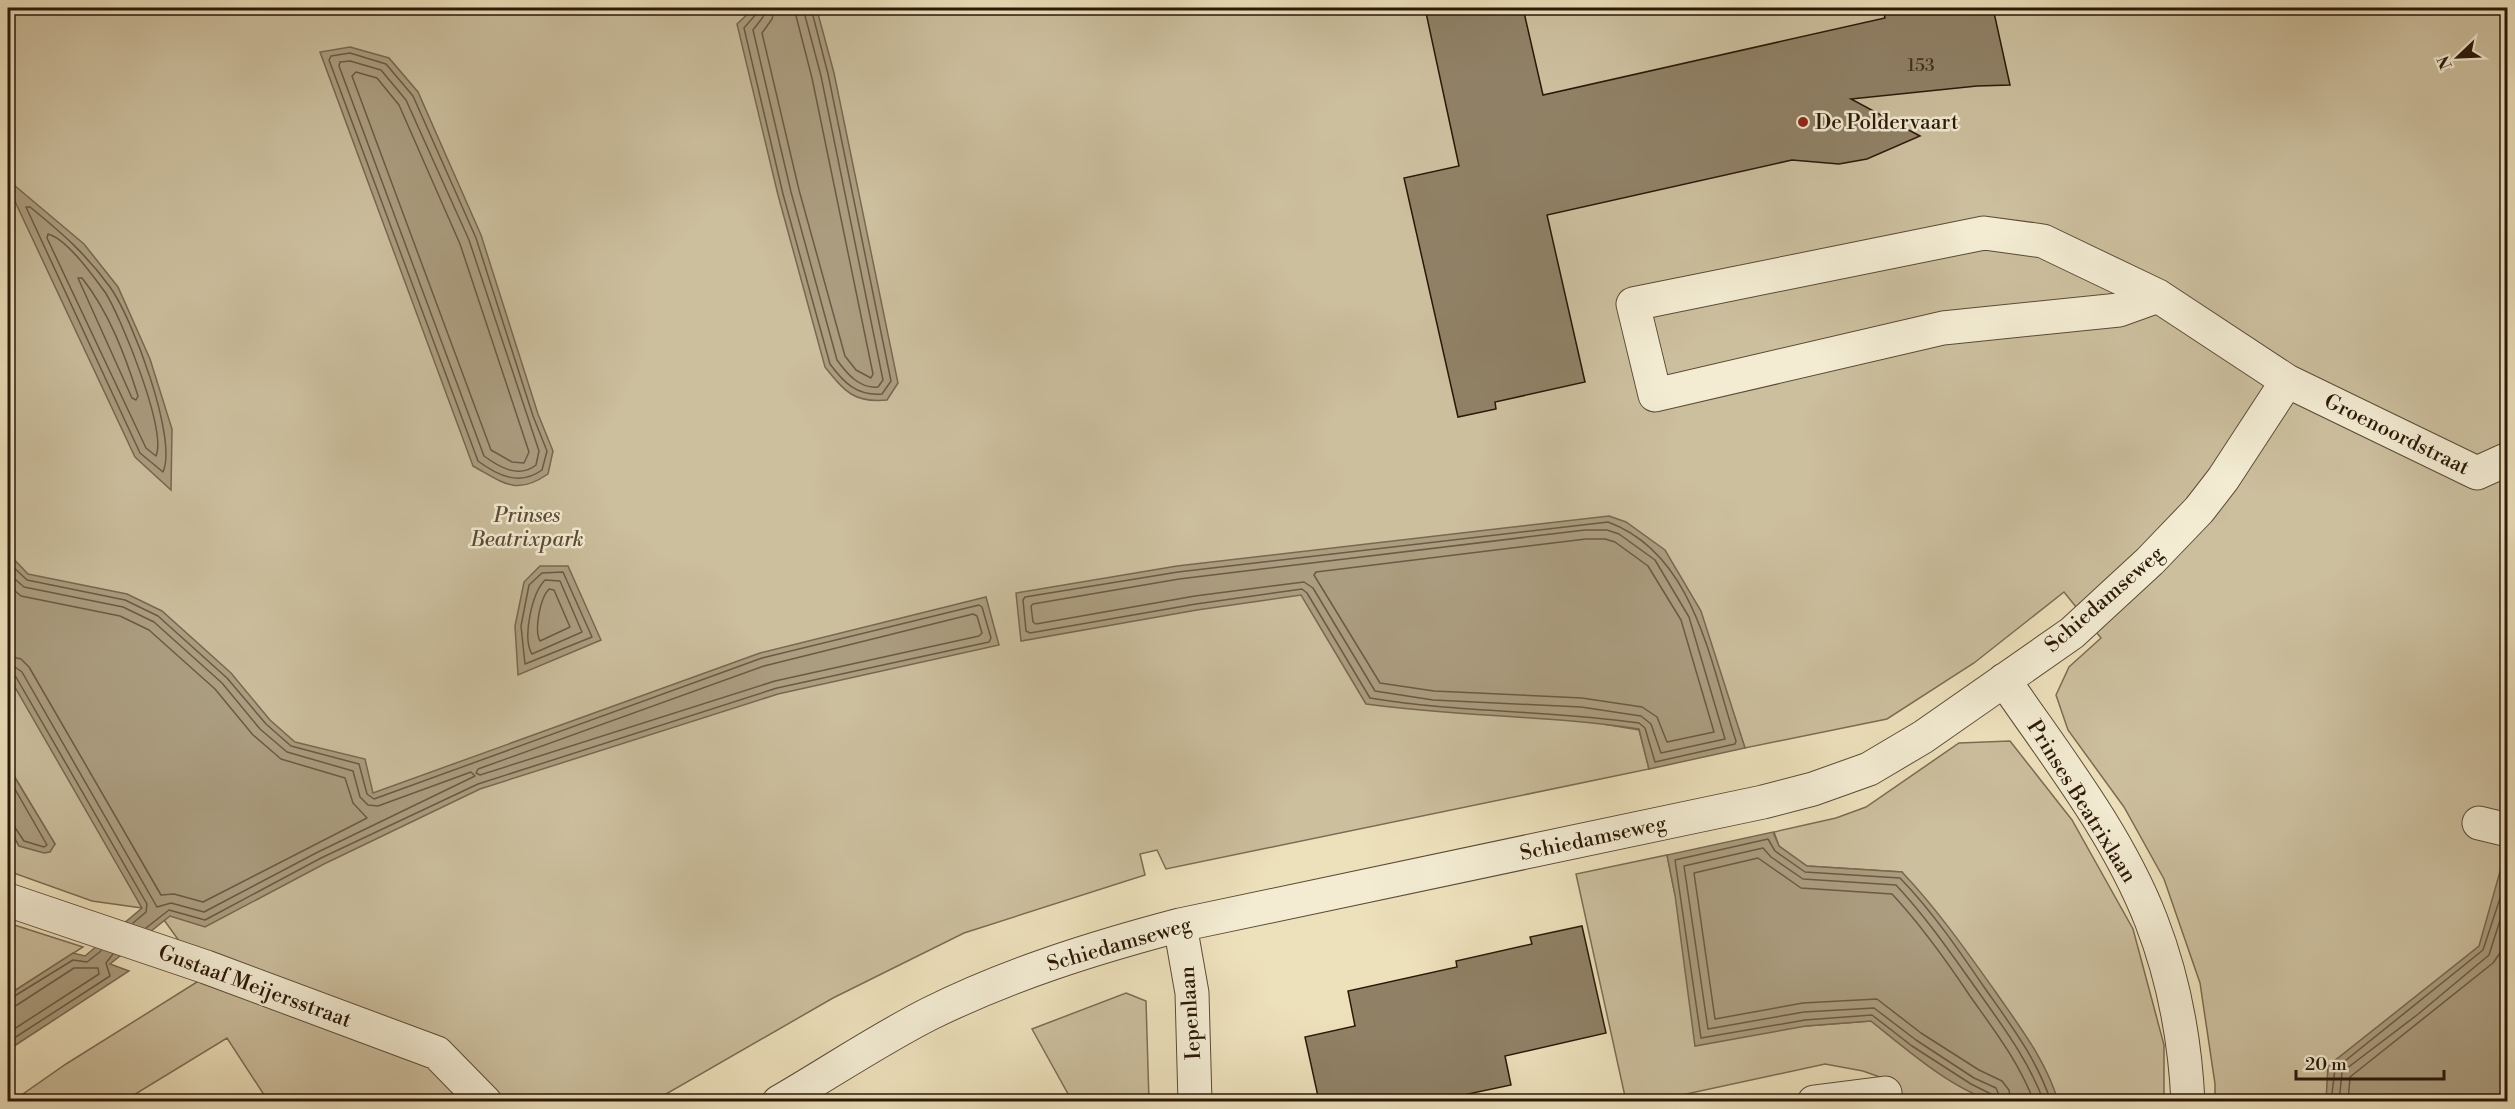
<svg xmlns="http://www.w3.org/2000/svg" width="2515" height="1109" viewBox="0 0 2515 1109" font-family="'Libre Bodoni',serif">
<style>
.green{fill:#ccbf9e;stroke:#7c6c54;stroke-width:1.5}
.water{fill:#ab9d7f;stroke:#786850;stroke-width:1.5}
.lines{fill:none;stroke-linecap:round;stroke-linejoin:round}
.shore{stroke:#6b5a44;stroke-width:1.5}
.building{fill:#908166;stroke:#2b1809;stroke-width:1.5}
.minor-casing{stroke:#5c4a36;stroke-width:35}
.minor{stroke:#f3ecd3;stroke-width:33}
.poi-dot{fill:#8f2418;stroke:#f3ecd3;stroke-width:2}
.labels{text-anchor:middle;stroke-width:5;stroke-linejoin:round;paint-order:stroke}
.number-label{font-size:18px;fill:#443220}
.poi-label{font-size:21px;fill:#2b1809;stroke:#f3ecd3;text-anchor:start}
.street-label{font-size:21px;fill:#2b1809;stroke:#f3ecd3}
.park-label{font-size:21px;font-style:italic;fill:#5b4a36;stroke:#f3ecd3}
</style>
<rect width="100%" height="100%" fill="#ede1bc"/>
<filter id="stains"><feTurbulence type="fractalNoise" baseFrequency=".00333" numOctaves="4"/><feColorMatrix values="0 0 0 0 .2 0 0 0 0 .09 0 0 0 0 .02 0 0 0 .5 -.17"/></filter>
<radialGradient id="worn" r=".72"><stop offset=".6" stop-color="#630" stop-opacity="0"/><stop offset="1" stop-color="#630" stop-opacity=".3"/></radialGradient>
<path class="green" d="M 8,8 L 2507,8 L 2507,1101 L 2215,1101 L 2215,1084 L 2200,983 L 2164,879 L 2124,807 L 2068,730 L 2056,695 L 2069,667 L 2101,638 L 2064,592 L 1974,663 L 1887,719 L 1745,748 L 1725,689 L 1603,724 L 1639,730 L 1649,769 L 1166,869 L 1157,850 L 1140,854 L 1145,875 L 964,933 L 833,998 L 654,1101 L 268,1101 L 227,1038 L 124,1101 L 13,1101 L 66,1064 L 205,977 L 93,821 L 142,908 L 92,901 L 8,871 L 8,825 L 19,846 L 55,844 L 8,766 Z
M 2010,741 L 2072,820 L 2133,929 L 2164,1045 L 2164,1101 L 2058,1101 L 1902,872 L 1807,866 L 1779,846 L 1774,832 L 1836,818 L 1866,807 L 1959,743 Z
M 1667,855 L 1675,895 L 1806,1026 L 1871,1021 C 1909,1052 1949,1081 1994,1101 L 1906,1101 L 1888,1080 L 1863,1071 L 1825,1064 L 1654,1101 L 1626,1101 L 1576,874 Z
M 8,923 L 83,947 L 8,995 Z
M 1126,993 L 1146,1001 L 1149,1101 L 1072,1101 L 1032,1029 Z"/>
<path class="water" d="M 754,8 L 815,8 L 817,10 L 834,73 L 898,383 L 887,400 C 854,403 845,392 825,367 L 778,195 L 737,24 Z
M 350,47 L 389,58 L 418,92 L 481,235 L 538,414 L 553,451 L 548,474 C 516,496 504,483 473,466 L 320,52 Z
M 8,180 L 84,244 L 118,287 L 150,359 L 172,429 L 171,490 L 135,457 L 11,193 Z
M 1609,516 L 1626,522 L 1665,550 L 1701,611 L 1745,748 L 1649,769 L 1639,729 C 1548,715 1457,717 1366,704 L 1301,595 L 1197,610 L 1021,641 L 1016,593 L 1177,566 Z
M 8,553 L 28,574 L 127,594 L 162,611 L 231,673 L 270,720 L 295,742 L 365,759 L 373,793 L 760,653 L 986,597 L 999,645 L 778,694 L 480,789 L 324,864 L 205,927 L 170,916 L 110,964 L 129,971 L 8,1050 L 8,995 L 73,953 L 85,956 L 142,908 L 8,675 Z
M 540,566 L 568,566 L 601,640 L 518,675 L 515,626 L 524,582 Z
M 8,766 L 55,844 L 50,852 L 44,853 L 19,846 L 8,825 Z
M 1773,832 L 1779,846 L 1807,866 L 1902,872 C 1937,909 1965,949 1995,991 C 2019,1026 2046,1060 2058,1101 C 2040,1102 2008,1106 1992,1101 C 1949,1087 1906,1049 1871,1021 L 1806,1026 L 1695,1046 L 1675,895 L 1667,855 Z
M 2507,861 L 2508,1079 L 2502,1101 L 2326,1101 L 2328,1066 L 2479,946 L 2501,868 L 2506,868 Z"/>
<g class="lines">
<path class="shore" d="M 758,8 L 757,13 L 744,28 L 783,194 L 830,364 C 844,383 857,396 882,394 L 891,381 L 828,74 L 811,8
M 765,8 L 763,17 L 753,30 L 791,192 L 837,360 C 847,374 860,389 878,387 L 883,380 L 821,76 L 803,8
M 775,8 L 772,19 L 762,33 L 799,190 L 845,356 L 856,370 L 871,378 L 873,374 L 812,78 L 794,8
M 350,53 L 386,64 L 413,96 L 476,238 L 533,416 L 547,451 L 542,470 C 520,486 498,476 478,461 L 329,60 L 331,56 Z
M 350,61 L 381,70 L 406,100 L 469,240 L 539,451 L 536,465 C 519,479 499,467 484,456 L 339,66 L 340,62 Z
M 356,72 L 377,78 L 399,105 L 460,244 L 529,452 L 524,463 L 512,462 L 491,450 L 352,76 Z
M 26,207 L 30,207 C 62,233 86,254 110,287 C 132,317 178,439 163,472 L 140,453 Z
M 48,234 C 67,239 93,276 105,292 C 121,317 167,430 156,456 L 146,448 L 47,238 Z
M 78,278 L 82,278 C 109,312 125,355 138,396 L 136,400 L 132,398 Z
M 1608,522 C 1695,554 1710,663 1736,741 L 1735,744 L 1655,762 L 1645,728 L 1639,723 C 1550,710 1459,713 1370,698 L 1307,593 L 1302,589 L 1196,604 L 1030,633 L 1026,631 L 1023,600 L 1025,597 L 1178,572 Z
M 1585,530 L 1607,530 L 1619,534 L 1655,560 L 1689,617 L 1725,739 L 1661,753 L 1651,724 L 1641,716 L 1581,707 L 1433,700 L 1375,691 L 1313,588 L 1304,582 L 1195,596 L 1036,624 L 1033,622 L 1031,606 L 1033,604 L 1179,579 Z
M 1586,539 L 1605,539 L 1615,542 L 1648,566 L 1681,620 L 1714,732 L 1667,742 L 1657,717 L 1642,707 L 1582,698 L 1434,691 L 1380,683 L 1314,575 L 1316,572 Z
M 8,562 L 27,580 L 125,600 L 158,616 L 227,678 L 266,724 L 291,746 L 359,764 L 367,794 L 374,799 L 762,658 L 979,605 L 982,607 L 991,638 L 989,642 L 777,688 L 478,784 L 321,858 L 205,920 L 169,910 L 146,928
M 563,572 L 592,637 L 525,664 L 521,626 L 529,585 L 542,573 Z
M 8,573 L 24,587 L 123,607 L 154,622 L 222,683 L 260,729 L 287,752 L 353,771 L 360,797 L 368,805 L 378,806 L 471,772 L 475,776 L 318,852 L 204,912 L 171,903 L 157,907 L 22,672 L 15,667 L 8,665
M 545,580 L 560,581 L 582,632 L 532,654 C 522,638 532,593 545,580 Z
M 8,585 L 21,596 L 120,616 L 149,630 L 215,689 L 253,735 L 281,759 L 345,778 L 353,803 L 367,818 L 203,902 L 174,894 L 161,895 L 29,667 L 21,659 L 8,656
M 549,589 L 554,590 L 570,627 L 540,641 C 534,630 540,598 549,589 Z
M 973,614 L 977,616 L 982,633 L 979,636 L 775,681 L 480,775 L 476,773 L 478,769 L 764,666 Z
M 8,673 L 16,677 L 147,904 L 146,912 L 133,923
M 8,777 L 47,845 L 44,847 L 24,841 L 14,826 L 8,824
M 8,1000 L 73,960 L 87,962 L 101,951
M 8,1007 L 17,1005 L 74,968 L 98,968 L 99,974 L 8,1033
M 8,1042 L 110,976 L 106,963 L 113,954
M 1994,1102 L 1991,1094 L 1971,1084 L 1912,1046 L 1872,1015 L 1805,1020 L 1701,1038 L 1675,860 L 1768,839 L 1775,851 L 1805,872 L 1900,878 C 1932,911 1958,949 1984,987 C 2010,1024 2037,1059 2051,1102
M 2002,1102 L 1996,1088 L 1974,1078 L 1916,1040 L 1874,1008 L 1804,1012 L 1708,1029 L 1684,866 L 1763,848 L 1771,857 L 1803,879 L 1896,885 C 1926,917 1950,952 1975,987 C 2001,1024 2028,1059 2044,1102
M 2011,1102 L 2009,1090 L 2002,1081 L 1979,1070 L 1921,1033 L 1877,999 L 1803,1003 L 1715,1019 L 1694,873 L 1758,858 L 1801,888 L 1892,894 C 1922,926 1946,960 1970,996 C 1994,1030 2019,1062 2034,1102
M 2331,1102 L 2335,1069 L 2483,950 L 2508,874
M 2339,1102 L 2342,1072 L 2417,1015 L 2489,955 L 2508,895
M 2348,1102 L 2350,1077 L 2493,963 L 2500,953 L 2508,928"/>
</g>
<path class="building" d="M 1425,8 L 1523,8 L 1543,95 L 1885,18 L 1883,8 L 1993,8 L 2010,85 L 1977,86 L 1851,99 L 1920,136 L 1867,159 L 1839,164 L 1792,160 L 1547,215 L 1585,382 L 1495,402 L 1496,409 L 1458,417 L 1404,178 L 1459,166 Z
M 1582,926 L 1606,1033 L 1505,1056 L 1511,1085 L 1435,1101 L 1319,1101 L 1305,1037 L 1355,1026 L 1348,991 L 1457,967 L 1456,961 L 1532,944 L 1530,937 Z"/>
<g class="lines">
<defs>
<path id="minor" d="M 2158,296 L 2119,310 L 1943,328 L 1655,395 L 1633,304 L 1984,233 L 2043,241 L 2158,296 L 2287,381 L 2477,473 L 2508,459
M 2004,680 C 2056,756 2117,833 2151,920 C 2174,979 2185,1039 2188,1102
M 2479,823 L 2508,830
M 8,900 L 206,967 L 437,1053 L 485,1102
M 1180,925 L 1192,993 L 1195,1102
M 779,1102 C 829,1073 878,1040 929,1014 C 1010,974 1093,948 1180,925 L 1763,802 L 1813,789 L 1869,769 L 1923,737 L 2072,633 L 2150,561 L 2199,510 L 2223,479 L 2287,381
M 1814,1102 L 1885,1093 L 1886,1102"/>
</defs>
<use href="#minor" class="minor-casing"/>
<use href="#minor" class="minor"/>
</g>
<circle class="poi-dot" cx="1803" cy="122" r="6"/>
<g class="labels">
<g class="number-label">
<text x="1921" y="71">153</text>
</g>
<g class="poi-label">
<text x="1815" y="129">De Poldervaart</text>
</g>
<g class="street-label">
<text transform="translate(2397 434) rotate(26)" y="7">Groenoordstraat</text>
<text transform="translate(2104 599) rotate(-41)" y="7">Schiedamseweg</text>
<text transform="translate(2082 801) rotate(58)" y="7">Prinses Beatrixlaan</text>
<text transform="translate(1593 838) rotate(-12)" y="7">Schiedamseweg</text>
<text transform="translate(1119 944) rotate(-16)" y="7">Schiedamseweg</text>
<text transform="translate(255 986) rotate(20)" y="7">Gustaaf Meijersstraat</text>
<text transform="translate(1190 1013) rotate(-94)" y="7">Iepenlaan</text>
</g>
<g class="park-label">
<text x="527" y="522">Prinses<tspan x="527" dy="24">Beatrixpark</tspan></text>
</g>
</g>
<rect width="2515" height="1109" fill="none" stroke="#ede1bc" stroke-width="30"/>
<rect x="9" y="9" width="2497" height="1091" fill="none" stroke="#2b1809" stroke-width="3"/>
<rect x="15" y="15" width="2485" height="1079" fill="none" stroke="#2b1809" stroke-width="1.5"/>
<g transform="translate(2458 57) rotate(247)" stroke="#f3ecd3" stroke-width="4.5" paint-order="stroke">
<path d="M0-4.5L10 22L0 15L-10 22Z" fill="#2b1809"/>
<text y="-9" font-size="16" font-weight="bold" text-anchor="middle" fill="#2b1809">N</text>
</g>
<path d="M2296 1070v9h148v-9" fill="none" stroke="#2b1809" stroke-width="3"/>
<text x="2305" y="1070" font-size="18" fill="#2b1809" stroke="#f3ecd3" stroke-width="4.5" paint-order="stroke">20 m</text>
<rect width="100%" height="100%" filter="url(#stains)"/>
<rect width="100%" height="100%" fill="url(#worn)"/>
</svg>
